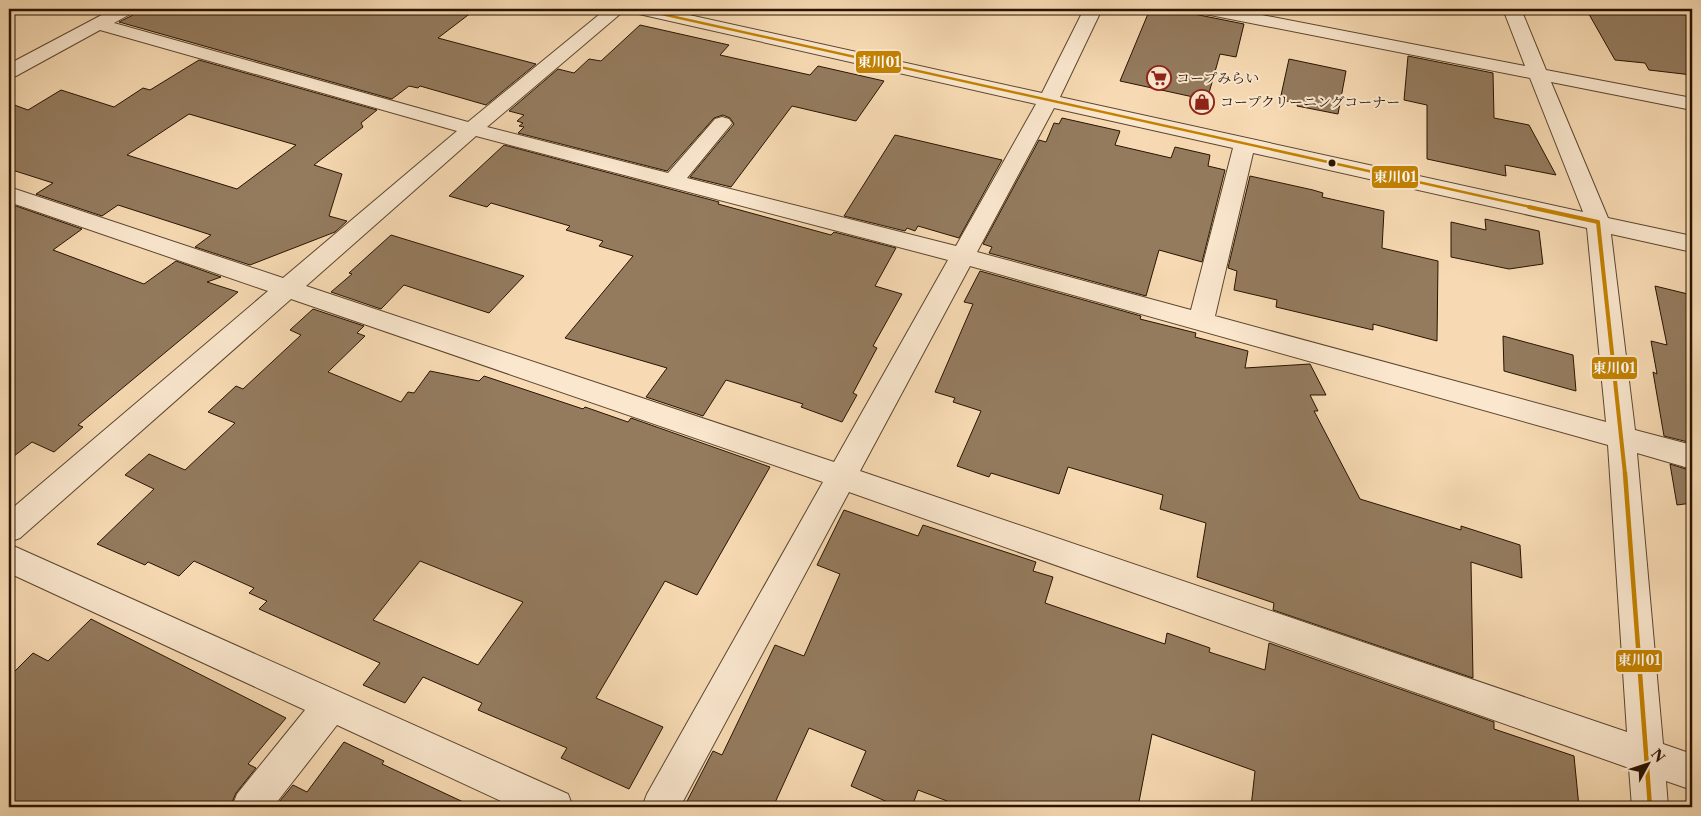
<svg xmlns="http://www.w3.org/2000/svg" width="1701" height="816" viewBox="0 0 1701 816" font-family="'Libre Caslon Text','Noto Serif JP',serif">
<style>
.building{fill:#947b5e;stroke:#291401;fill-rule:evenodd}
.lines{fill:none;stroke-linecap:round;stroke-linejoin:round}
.minor-casing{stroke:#5c462e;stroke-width:2}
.minor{fill:#fae7ce;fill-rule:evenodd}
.bus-1-far2-casing{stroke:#fae7ce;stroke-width:5}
.bus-1-far1-casing{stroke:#fae7ce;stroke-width:8}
.bus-1-casing{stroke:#fae7ce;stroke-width:8}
.bus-1-far2{stroke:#c48200;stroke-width:2.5}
.bus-1-far1{stroke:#c48200;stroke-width:4}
.bus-1{stroke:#c48200;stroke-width:4.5}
.bus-dot{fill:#291401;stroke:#fae7ce;stroke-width:2}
.labels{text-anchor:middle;stroke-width:4;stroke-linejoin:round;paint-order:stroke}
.far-poi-label{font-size:14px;fill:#291401;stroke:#fae7ce;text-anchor:start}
.line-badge{stroke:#fae7ce;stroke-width:2}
.badge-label{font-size:14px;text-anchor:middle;font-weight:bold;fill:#fff}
</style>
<rect width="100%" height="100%" fill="#f7dab3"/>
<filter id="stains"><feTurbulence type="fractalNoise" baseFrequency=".004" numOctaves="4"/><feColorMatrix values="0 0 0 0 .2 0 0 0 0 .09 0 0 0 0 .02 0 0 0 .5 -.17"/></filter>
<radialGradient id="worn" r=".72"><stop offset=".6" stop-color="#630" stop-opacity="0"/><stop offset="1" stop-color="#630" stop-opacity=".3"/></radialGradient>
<path class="building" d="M 137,9 L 476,9 L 438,38 L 536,64 L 486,105 L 420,86 L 418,88 L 409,86 L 392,99 L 119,22 L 133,15 Z
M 1150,9 L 1169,9 L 1244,24 L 1236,57 L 1220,54 L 1207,100 L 1120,81 Z
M 1586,9 L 1692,9 L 1692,75 L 1649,70 L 1645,63 L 1615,60 Z
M 640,25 L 729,45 L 720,55 L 810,75 L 818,66 L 884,81 L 856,121 L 792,106 L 731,187 L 690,177 L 734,124 L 730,118 L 723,115 L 714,118 L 667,171 L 518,133 L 524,127 L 519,126 L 523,123 L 517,121 L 524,115 L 509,111 L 558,69 L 574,73 L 589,59 L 601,61 Z
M 1408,56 L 1493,73 L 1494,118 L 1529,125 L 1556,175 L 1505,165 L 1506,176 L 1427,159 L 1427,105 L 1404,100 Z
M 1289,59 L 1346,71 L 1338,114 L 1297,106 L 1298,103 L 1280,100 Z
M 199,60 L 377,110 L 361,123 L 363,127 L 314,165 L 342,174 L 329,216 L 347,221 L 335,232 L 250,265 L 195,247 L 211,235 L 118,205 L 102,216 L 36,194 L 53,183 L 9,169 L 9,103 L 28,110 L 61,90 L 114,107 L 143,88 L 150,90 ZM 189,114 L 296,145 L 237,189 L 127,155 Z
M 1062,118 L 1120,131 L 1115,145 L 1171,158 L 1175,147 L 1210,155 L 1208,166 L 1225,170 L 1202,262 L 1159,250 L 1146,296 L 989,253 L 992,247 L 983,244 L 1039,140 L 1046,142 L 1054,123 L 1059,124 Z
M 895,135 L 1002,160 L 959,238 L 918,226 L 915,231 L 907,228 L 905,231 L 844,216 Z
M 504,145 L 719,202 L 718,204 L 831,235 L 834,232 L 896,248 L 875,286 L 902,294 L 873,346 L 877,348 L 853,393 L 857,395 L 842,422 L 801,407 L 803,404 L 726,380 L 703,416 L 646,397 L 667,368 L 565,338 L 633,256 L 599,246 L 603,241 L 566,230 L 570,226 L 491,203 L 487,207 L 449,196 Z
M 1250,176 L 1313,190 L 1323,193 L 1322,197 L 1384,211 L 1382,248 L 1438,261 L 1437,341 L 1373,324 L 1373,330 L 1276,307 L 1277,300 L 1234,290 L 1237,271 L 1228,268 Z
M 16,206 L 82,229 L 53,250 L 144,284 L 176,261 L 221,277 L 207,282 L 238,292 L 78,425 L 83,427 L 54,452 L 32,442 L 9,460 L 9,211 Z
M 1485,219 L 1539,231 L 1543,264 L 1509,269 L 1451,257 L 1451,222 L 1486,230 Z
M 391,235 L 440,250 L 524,276 L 489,313 L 404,285 L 381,309 L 331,292 L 352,274 L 349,273 Z
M 980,271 L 1141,316 L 1140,319 L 1196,333 L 1195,337 L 1248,351 L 1245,368 L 1310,364 L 1326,395 L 1310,395 L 1318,411 L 1314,411 L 1360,499 L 1461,530 L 1461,526 L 1520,545 L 1522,578 L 1471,562 L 1473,678 L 1273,610 L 1274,603 L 1197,577 L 1206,523 L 1160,509 L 1163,495 L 1068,467 L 1059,494 L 991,473 L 989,477 L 957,466 L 981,411 L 953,402 L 955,398 L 935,392 L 973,304 L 964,302 Z
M 1655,286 L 1692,295 L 1692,443 L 1664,436 L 1653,372 L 1657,374 L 1651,341 L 1667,345 Z
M 313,309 L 364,326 L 357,333 L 365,336 L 328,372 L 401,402 L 408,392 L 414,393 L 430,371 L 479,381 L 484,376 L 583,409 L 585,407 L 628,422 L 631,418 L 770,467 L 697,595 L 665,581 L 596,698 L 663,727 L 629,789 L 561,758 L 567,748 L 478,710 L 482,703 L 423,677 L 405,703 L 363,685 L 380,663 L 259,609 L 267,601 L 249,593 L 254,588 L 194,561 L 179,576 L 148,562 L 145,565 L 97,544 L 154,489 L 125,475 L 149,454 L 185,470 L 235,423 L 208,412 L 236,386 L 243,389 L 301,335 L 290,330 ZM 420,561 L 523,602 L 478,665 L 373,620 Z
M 1503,336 L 1573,355 L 1576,391 L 1504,371 Z
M 1670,464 L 1692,471 L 1692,503 L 1677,505 Z
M 844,510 L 918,536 L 923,525 L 1036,562 L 1033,571 L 1053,577 L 1045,603 L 1165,644 L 1167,633 L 1210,648 L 1209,652 L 1265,670 L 1269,643 L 1494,722 L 1494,729 L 1574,756 L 1579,807 L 1251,807 L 1255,771 L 1152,734 L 1138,807 L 963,807 L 918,790 L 912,807 L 899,807 L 851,786 L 866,751 L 809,728 L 773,807 L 684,807 L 713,751 L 722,755 L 775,645 L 804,656 L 840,574 L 817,565 Z
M 91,619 L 286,718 L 248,764 L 256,768 L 236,793 L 230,807 L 9,807 L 9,677 L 33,653 L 48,661 Z
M 344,742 L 384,761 L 382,764 L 474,807 L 275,807 L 293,785 L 307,792 Z"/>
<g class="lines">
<defs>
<path id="minor" d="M 113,9 L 135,9 L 132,13 L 114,23 L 468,122 L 606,9 L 626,9 L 487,127 L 668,173 L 715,119 L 722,117 L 729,119 L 732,123 L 729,127 L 687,178 L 956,246 L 1036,104 L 639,14 L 633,13 L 630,9 L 662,9 L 1042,93 L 1084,9 L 1102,9 L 1060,97 L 1583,212 L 1530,78 L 1205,14 L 1199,13 L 1196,9 L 1231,9 L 1525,66 L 1503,9 L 1521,9 L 1546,70 L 1692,98 L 1692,110 L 1551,82 L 1608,218 L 1692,236 L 1692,252 L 1611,234 L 1635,430 L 1692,445 L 1692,469 L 1637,453 L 1663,744 L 1692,754 L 1692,790 L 1666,781 L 1668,807 L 1632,807 L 1629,768 L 849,492 L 680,807 L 642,807 L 647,794 L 823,482 L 291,299 L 20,538 L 9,542 L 9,511 L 268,291 L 9,202 L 9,187 L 283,278 L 457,131 L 100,30 L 16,76 L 9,78 L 9,64 ZM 1054,108 L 1233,148 L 1191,310 L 977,252 ZM 476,136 L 948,260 L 834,462 L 306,286 ZM 1253,153 L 1587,228 L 1606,422 L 1215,316 ZM 970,266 L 1608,445 L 1627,732 L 860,471 Z
M 9,544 L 568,794 L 573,807 L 514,807 L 337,725 L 273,807 L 232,807 L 237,794 L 305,710 L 9,573 Z"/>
</defs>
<use href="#minor" class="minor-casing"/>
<use href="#minor" class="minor"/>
<defs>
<path id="bus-1-far2" d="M 639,9 L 1535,208"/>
<path id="bus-1-far1" d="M 1529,207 L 1598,222
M 1598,222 L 1625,474"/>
<path id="bus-1" d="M 1625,473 L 1650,807"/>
</defs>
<use href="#bus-1-far2" class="bus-1-far2-casing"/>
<use href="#bus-1-far1" class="bus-1-far1-casing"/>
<use href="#bus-1" class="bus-1-casing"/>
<use href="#bus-1-far2" class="bus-1-far2"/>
<use href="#bus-1-far1" class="bus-1-far1"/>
<use href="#bus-1" class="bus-1"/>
</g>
<defs>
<symbol id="supermarket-ring" viewBox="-11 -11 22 22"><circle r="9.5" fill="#fae7ce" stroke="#8f2418" stroke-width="1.5"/><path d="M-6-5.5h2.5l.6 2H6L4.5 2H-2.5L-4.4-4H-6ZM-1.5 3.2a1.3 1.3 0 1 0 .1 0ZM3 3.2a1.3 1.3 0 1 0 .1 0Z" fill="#8f2418"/></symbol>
<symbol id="shop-ring" viewBox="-11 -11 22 22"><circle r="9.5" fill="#fae7ce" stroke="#8f2418" stroke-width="1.5"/><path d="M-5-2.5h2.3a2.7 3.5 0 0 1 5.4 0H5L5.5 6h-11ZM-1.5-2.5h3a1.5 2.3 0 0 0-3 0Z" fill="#8f2418"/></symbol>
</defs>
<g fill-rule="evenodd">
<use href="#supermarket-ring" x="1145" y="64" width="28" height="28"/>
<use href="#shop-ring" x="1188" y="88" width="28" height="28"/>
</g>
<circle class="bus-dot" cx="1332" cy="163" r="4.5"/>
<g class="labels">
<g class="far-poi-label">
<text x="1176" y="83">コープみらい</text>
<text x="1220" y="107">コープクリーニングコーナー</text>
</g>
</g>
<g class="line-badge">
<rect x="855" y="50" width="47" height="24" rx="5" fill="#c48200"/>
<rect x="1371" y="165" width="48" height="24" rx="5" fill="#c48200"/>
<rect x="1591" y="356" width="47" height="24" rx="5" fill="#c48200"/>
<rect x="1615" y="649" width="48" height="24" rx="5" fill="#c48200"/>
</g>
<g class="badge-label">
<text x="879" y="67">東川01</text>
<text x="1395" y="182">東川01</text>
<text x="1614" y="373">東川01</text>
<text x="1639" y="665">東川01</text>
</g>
<rect width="1701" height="816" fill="none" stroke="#f7dab3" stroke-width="30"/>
<rect x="10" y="10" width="1681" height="796" fill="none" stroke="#291401" stroke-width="2.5"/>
<rect x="15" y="15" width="1671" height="786" fill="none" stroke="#291401"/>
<g transform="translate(1648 764) rotate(50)" stroke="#fae7ce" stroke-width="4" paint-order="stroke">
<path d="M0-4L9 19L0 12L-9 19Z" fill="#291401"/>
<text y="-8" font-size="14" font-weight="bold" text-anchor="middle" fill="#291401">N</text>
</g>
<rect width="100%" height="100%" filter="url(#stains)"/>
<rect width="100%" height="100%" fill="url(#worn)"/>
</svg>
